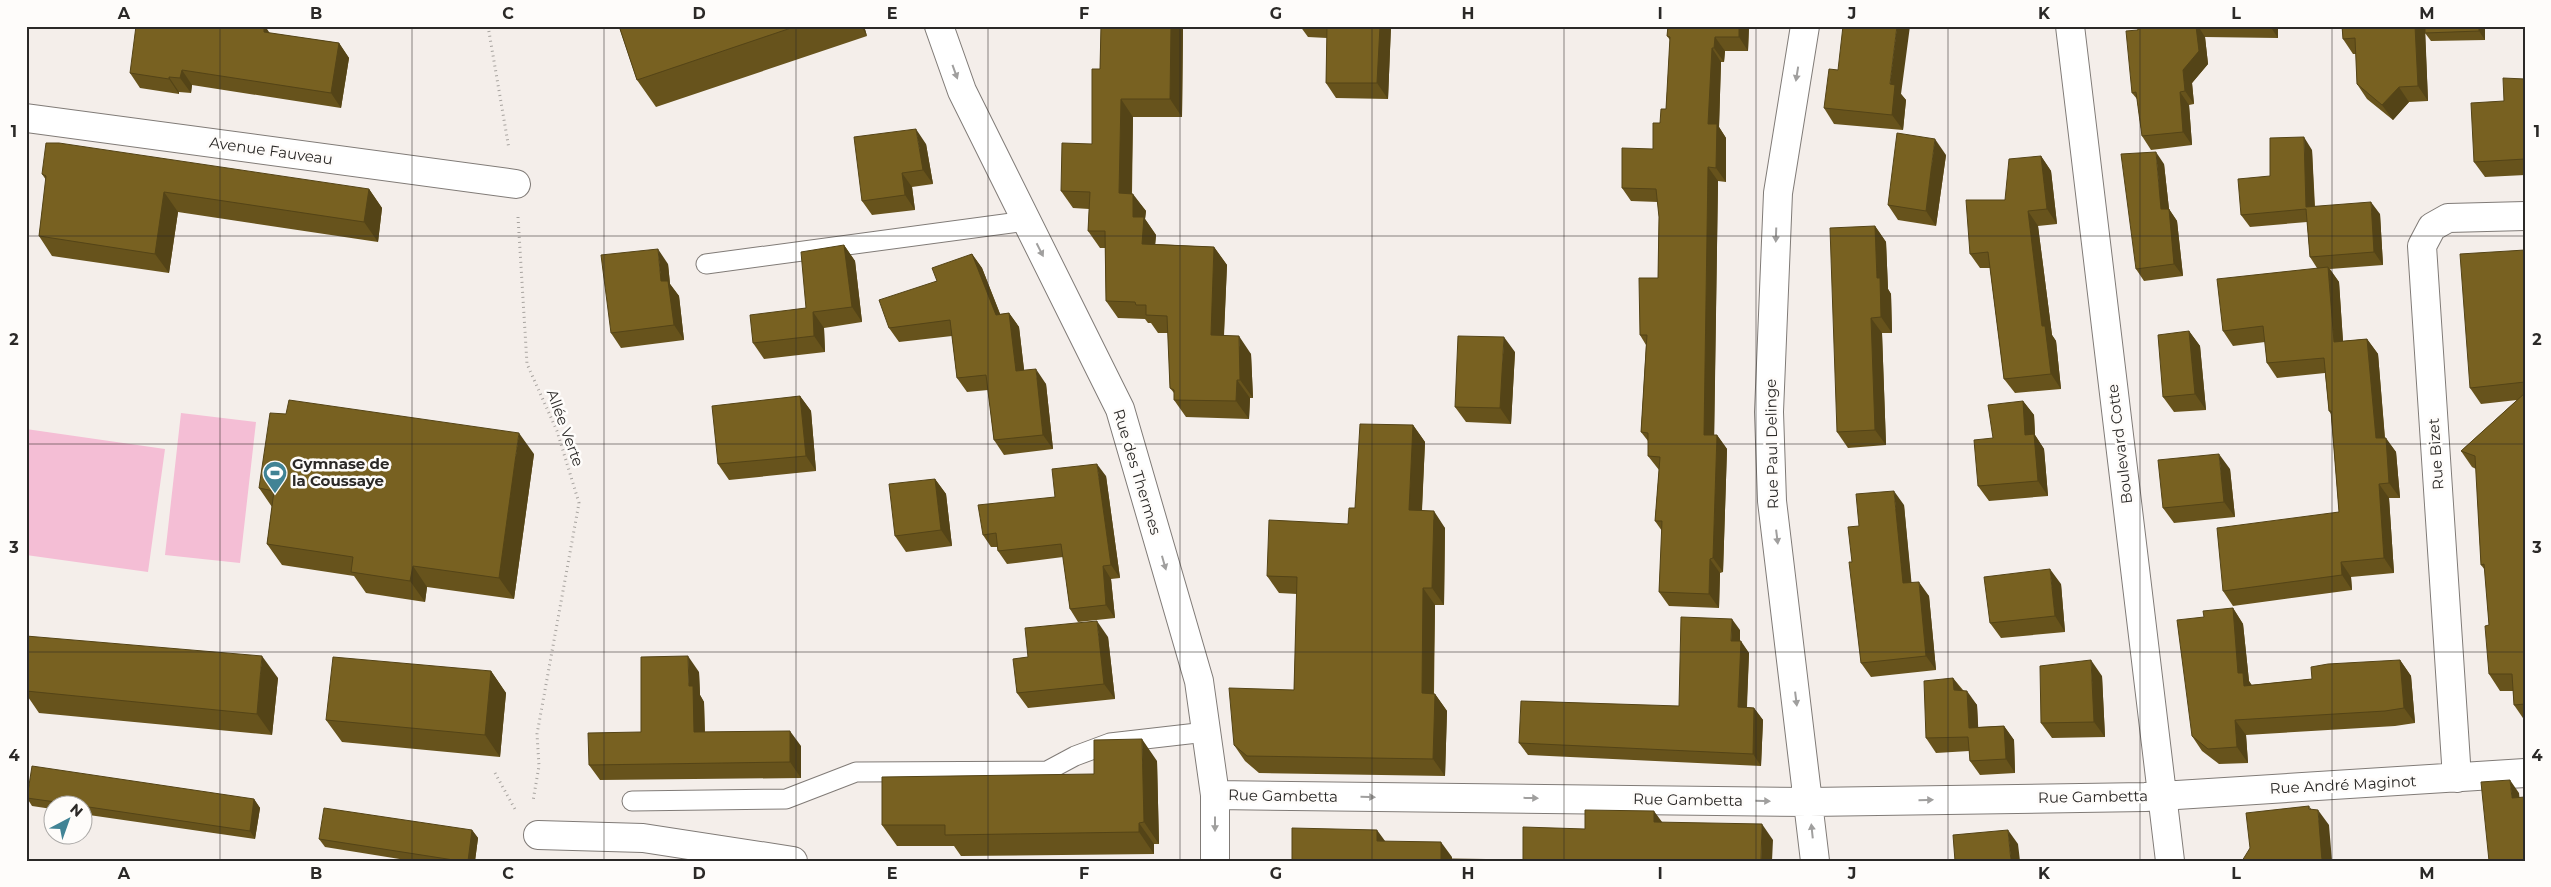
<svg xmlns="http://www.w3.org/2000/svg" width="2551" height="887" viewBox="0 0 2551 887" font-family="Montserrat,sans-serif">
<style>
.pitch{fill:#f4bed5}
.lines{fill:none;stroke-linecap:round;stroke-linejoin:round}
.lane-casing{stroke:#807b77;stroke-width:21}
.street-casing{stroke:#807b77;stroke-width:30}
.path{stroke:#a7a39f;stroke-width:3;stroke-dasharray:1 4;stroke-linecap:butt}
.lane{stroke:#fff;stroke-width:19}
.street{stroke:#fff;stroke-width:28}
.wall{fill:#67531c}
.shaded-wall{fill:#544417}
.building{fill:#786121;stroke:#544417}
.oneway{fill:#a09f9e}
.grid{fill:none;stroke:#2b2927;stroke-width:1;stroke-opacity:0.55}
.labels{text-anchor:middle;stroke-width:5;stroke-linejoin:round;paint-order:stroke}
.street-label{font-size:15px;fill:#2b2927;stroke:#fefcfa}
.poi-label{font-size:15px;font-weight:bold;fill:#2b2927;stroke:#fefcfa;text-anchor:start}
.neatline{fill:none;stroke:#2b2927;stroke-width:2}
.grid-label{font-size:16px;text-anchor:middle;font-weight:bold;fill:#2b2927}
</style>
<rect width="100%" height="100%" fill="#f4eeea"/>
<path class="pitch" d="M 181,413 L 256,422 L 240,563 L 165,555 Z
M 26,429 L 165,449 L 148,572 L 26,555 Z"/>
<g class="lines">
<defs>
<path id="lane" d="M 706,264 L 1026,221
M 632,801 L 786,799 L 856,772 L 1047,771 L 1075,756 L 1110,743 L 1206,732"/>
<path id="street" d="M 939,26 L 962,91 L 1120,409 L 1199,681 L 1215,795 L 1215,861
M 1805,26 L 1778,193 L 1769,412 L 1772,501 L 1815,861
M 2070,26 L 2170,861
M 26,118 L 516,184
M 2457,778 L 2422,246 L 2432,227 L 2448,218 L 2525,216
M 1215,795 L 1809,802 L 2145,797 L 2525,773
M 538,835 L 643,838 L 793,861"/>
</defs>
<use href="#lane" class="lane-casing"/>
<use href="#street" class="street-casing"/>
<path class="path" d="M 488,26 L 509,149
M 518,217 L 527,364 L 557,431 L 579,503 L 537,734 L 539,766 L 533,801
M 495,773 L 516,811"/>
<use href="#lane" class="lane"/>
<use href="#street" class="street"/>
</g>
<path class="wall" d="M 265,26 L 269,33 L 339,43 L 349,58 L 341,108 L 192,85 L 191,93 L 179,92 L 179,94 L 140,88 L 130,73 Z
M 619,26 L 864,26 L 867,36 L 656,107 L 637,80 Z
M 1101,26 L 1183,26 L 1182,117 L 1133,117 L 1132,194 L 1146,211 L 1145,219 L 1156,235 L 1155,244 L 1214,247 L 1227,265 L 1224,336 L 1251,354 L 1253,398 L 1250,398 L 1249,419 L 1186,417 L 1174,400 L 1174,393 L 1170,388 L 1168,333 L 1158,333 L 1151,323 L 1148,323 L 1145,319 L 1118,318 L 1106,301 L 1105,248 L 1100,248 L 1088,231 L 1089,209 L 1073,208 L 1061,191 L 1092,144 L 1100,69 Z
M 1300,26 L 1391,26 L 1388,99 L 1336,98 L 1326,83 L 1327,38 L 1308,37 Z
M 1668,26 L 1749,26 L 1748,51 L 1725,51 L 1724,62 L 1721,62 L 1719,127 L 1726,138 L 1726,182 L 1718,181 L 1714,435 L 1717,435 L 1727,449 L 1723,572 L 1720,573 L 1719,608 L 1669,606 L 1659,592 L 1662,531 L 1655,521 L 1659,470 L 1648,456 L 1648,441 L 1641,432 L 1646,345 L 1640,335 L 1658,278 L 1659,217 L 1658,202 L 1631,201 L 1622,188 L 1653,149 L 1660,123 L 1666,109 L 1670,40 L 1667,36 Z
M 2138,26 L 2278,26 L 2278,38 L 2205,37 L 2208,64 L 2192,83 L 2194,104 L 2189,105 L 2192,145 L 2151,150 L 2142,136 L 2137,99 L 2132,93 Z
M 2342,26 L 2485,26 L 2485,40 L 2431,41 L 2425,33 L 2428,101 L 2409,102 L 2393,120 L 2367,99 L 2357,84 L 2356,54 L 2353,54 L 2343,39 Z
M 2525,79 L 2525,175 L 2485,177 L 2474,162 L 2504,101 Z
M 1901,94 L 1906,100 L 1903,130 L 1834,124 L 1824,108 Z
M 926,144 L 933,184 L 912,187 L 915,210 L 872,215 L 862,201 Z
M 2312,150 L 2315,206 L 2380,214 L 2383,265 L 2330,269 L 2339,282 L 2343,341 L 2367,339 L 2378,354 L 2385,438 L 2396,452 L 2400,498 L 2389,498 L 2394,573 L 2351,577 L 2352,590 L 2233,606 L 2223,591 L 2339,512 L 2331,414 L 2329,411 L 2325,373 L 2277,378 L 2267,363 L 2265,342 L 2233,346 L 2223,331 L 2317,268 L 2310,257 L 2307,222 L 2250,227 L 2241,215 L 2270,176 Z
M 1946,155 L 1936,226 L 1898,220 L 1888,205 Z
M 2041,156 L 2051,171 L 2057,224 L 2038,226 L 2052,335 L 2056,341 L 2061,389 L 2015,393 L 2004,379 L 1990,268 L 1980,268 L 1970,254 L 2005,200 Z
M 2164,164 L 2169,209 L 2177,221 L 2183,276 L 2144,281 L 2136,269 Z
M 42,174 L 369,189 L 382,208 L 378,242 L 178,212 L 169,273 L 52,256 L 39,236 L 46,180 Z
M 1875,226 L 1886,242 L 1888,289 L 1891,294 L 1892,333 L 1882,333 L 1886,445 L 1848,448 L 1837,432 Z
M 844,245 L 855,261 L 862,322 L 824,328 L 825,352 L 764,359 L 753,343 L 806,308 Z
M 2525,250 L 2525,721 L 2514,705 L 2513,691 L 2500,691 L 2489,674 L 2489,625 L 2485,570 L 2481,565 L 2476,469 L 2472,467 L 2461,451 L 2517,400 L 2481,404 L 2470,388 Z
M 972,254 L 982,268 L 1000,314 L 1009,313 L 1019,327 L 1024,370 L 1046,384 L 1053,449 L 1004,455 L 994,440 L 988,390 L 967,392 L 957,378 L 952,336 L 899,342 L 889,328 L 937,281 Z
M 668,264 L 670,284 L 679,296 L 684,340 L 621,348 L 611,333 Z
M 2189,331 L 2200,346 L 2206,410 L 2174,412 L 2163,397 Z
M 1515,352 L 1511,424 L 1466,422 L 1455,407 Z
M 800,396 L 811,411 L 816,471 L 729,480 L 718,464 Z
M 2023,401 L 2034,415 L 2035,435 L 2044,449 L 2048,496 L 1989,501 L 1978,486 L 1993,438 Z
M 1413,425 L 1425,442 L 1422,511 L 1445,528 L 1444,605 L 1435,605 L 1434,694 L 1435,694 L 1447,711 L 1445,776 L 1259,773 L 1245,761 L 1234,745 L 1294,690 L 1297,594 L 1279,593 L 1267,576 L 1348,524 L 1355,508 Z
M 534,454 L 514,599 L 427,587 L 425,602 L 366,593 L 354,576 L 282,565 L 267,544 L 272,507 L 259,488 Z
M 2230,469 L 2235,517 L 2174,523 L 2163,508 Z
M 1106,476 L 1120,578 L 1111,579 L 1115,618 L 1078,622 L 1070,609 L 1063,557 L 1007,564 L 998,551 L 997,547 L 991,547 L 983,535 L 1055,497 Z
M 935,479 L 946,494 L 952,546 L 906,552 L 895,536 Z
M 1904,505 L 1911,583 L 1929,596 L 1936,670 L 1871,677 L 1861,663 L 1852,562 L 1859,526 Z
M 2061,584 L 2065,632 L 2001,638 L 1990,623 Z
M 2233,608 L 2243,624 L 2249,681 L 2251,685 L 2312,679 L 2400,660 L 2411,676 L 2415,723 L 2395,726 L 2246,735 L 2248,763 L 2219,764 L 2202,751 L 2192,736 L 2204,617 Z
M 1740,630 L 1740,641 L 1749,653 L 1747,707 L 1754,708 L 1763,720 L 1761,766 L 1528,755 L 1519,743 L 1679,706 Z
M 26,636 L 278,678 L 272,735 L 39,713 L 26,694 Z
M 1108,637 L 1115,699 L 1028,708 L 1017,693 L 1028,657 Z
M 491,671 L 506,693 L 500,757 L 342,742 L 326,720 Z
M 699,672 L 700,695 L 704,702 L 705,732 L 801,746 L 801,778 L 600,780 L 589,765 L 641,732 Z
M 2102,676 L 2105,737 L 2052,738 L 2041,723 Z
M 1953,678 L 1963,690 L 1977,705 L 1978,727 L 2004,726 L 2014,740 L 2015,773 L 1980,775 L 1970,761 L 1969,751 L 1936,753 L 1926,738 Z
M 1157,761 L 1159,844 L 1154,844 L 1154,854 L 961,856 L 954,846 L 897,846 L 882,825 L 1094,774 Z
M 27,798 L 254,799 L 260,808 L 255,839 L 82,814 L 82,804 L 52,804 L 52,809 L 32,806 Z
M 472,830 L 478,838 L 475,861 L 412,861 L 325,847 L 319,839 Z"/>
<path class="shaded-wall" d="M 265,26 L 275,41 L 264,32 Z
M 861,26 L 864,26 L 867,36 Z
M 1171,26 L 1183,26 L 1182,117 L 1170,99 Z
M 1380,26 L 1391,26 L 1388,99 L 1377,83 Z
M 1739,26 L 1749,26 L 1748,51 L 1739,37 Z
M 1897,26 L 1910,26 L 1901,94 L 1906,100 L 1903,130 L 1892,115 L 1890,84 Z
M 2196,26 L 2198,26 L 2205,37 L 2208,64 L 2192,83 L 2194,104 L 2185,91 L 2183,70 Z
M 2270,26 L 2278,26 L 2278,38 Z
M 2415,26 L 2425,26 L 2428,101 L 2418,86 Z
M 2479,26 L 2485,26 L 2485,40 L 2479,31 Z
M 1715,37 L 1725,51 L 1724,62 L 1714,48 Z
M 339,43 L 349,58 L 341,108 L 331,93 Z
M 1712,48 L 1721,62 L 1719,127 L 1726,138 L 1726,182 L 1716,168 L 1708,124 Z
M 182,70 L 192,85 L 191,93 L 180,78 Z
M 169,77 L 179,92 L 179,94 L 169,79 Z
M 2399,87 L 2409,102 L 2393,120 L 2382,105 Z
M 2180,92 L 2189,105 L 2192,145 L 2183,132 Z
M 1121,99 L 1133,117 L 1131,211 L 1119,193 Z
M 916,129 L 926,144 L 933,184 L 923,170 Z
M 2304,137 L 2312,150 L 2315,219 L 2306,207 Z
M 1935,139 L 1946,155 L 1936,226 L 1926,211 Z
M 2156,152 L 2164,164 L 2169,209 L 2177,221 L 2183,276 L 2174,264 L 2161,209 Z
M 2041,156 L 2051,171 L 2057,224 L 2047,209 Z
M 1708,167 L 1718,181 L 1714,449 L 1704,435 Z
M 902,173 L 912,187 L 915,210 L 905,195 Z
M 369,189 L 382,208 L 378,242 L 364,222 Z
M 164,192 L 178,212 L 169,273 L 155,254 Z
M 1133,194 L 1146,211 L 1145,219 L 1156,235 L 1154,261 L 1142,244 L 1133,217 Z
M 2371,202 L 2380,214 L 2383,265 L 2374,252 Z
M 2028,211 L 2038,226 L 2052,335 L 2056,341 L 2061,389 L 2051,374 L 2042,326 Z
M 1875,226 L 1886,242 L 1888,289 L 1891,294 L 1892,333 L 1881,317 L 1877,278 Z
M 844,245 L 855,261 L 862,322 L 852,307 Z
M 1214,247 L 1227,265 L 1223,352 L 1211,335 Z
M 658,249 L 668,264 L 670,284 L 679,296 L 684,340 L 674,325 L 661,281 Z
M 972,254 L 982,268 L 1006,329 L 996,315 Z
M 2328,267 L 2339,282 L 2344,357 L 2334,342 Z
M 813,312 L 824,328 L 825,352 L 814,336 Z
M 1009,313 L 1019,327 L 1026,386 L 1016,371 Z
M 1871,318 L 1882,333 L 1886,445 L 1875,430 Z
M 2189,331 L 2200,346 L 2206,410 L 2195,394 Z
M 1239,336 L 1251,354 L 1253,398 L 1240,380 Z
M 1504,337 L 1515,352 L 1511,424 L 1500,408 Z
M 2367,339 L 2378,354 L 2386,453 L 2376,438 Z
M 1036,369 L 1046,384 L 1053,449 L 1043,435 Z
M 1237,380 L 1250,398 L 1249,419 L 1236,401 Z
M 800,396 L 811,411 L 816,471 L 806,456 Z
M 2023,401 L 2034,415 L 2035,435 L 2044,449 L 2048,496 L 2038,481 L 2025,435 Z
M 1413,425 L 1425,442 L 1421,527 L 1409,510 Z
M 519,433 L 534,454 L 514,599 L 499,578 Z
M 1717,435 L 1727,449 L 1723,572 L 1713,558 Z
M 2386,438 L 2396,452 L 2400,498 L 2389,483 Z
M 2219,454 L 2230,469 L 2235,517 L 2224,502 Z
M 1097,464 L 1106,476 L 1120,578 L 1111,565 Z
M 935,479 L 946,494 L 952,546 L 941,530 Z
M 2379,484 L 2389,498 L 2394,573 L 2384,558 Z
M 1894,491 L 1904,505 L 1913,598 L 1903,583 Z
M 1434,511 L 1445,528 L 1444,605 L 1432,588 Z
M 1710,559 L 1720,573 L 1719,608 L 1709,594 Z
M 2341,562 L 2351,577 L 2352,590 L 2342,575 Z
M 413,566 L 427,587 L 425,602 L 410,581 Z
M 1103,566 L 1111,579 L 1115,618 L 1106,605 Z
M 2050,569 L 2061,584 L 2065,632 L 2055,616 Z
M 1919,582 L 1929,596 L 1936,670 L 1926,656 Z
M 1423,588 L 1435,605 L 1433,710 L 1422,693 Z
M 2233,608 L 2243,624 L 2249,681 L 2254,688 L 2244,686 L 2238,673 Z
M 1732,619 L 1740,630 L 1740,653 L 1731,641 Z
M 1097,621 L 1108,637 L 1115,699 L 1104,684 Z
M 1741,641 L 1749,653 L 1746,719 L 1738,707 Z
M 262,656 L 278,678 L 272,735 L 257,714 Z
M 688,656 L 699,672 L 700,695 L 704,702 L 705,747 L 694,732 L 689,686 Z
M 2091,660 L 2102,676 L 2105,737 L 2094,722 Z
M 2400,660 L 2411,676 L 2415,723 L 2404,708 Z
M 491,671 L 506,693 L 500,757 L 485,735 Z
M 1953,678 L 1963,692 L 1954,690 Z
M 1967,691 L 1977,705 L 1979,742 L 1969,728 Z
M 1435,694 L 1447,711 L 1445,776 L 1433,759 Z
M 1754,708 L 1763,720 L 1761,766 L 1753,754 Z
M 2235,720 L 2246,735 L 2248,763 L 2237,747 Z
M 2004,726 L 2014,740 L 2015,773 L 2006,759 Z
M 790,731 L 801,746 L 801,778 L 790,762 Z
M 1142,739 L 1157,761 L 1159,844 L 1144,822 Z
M 2510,780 L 2519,793 L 2521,811 L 2512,798 Z
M 254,799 L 260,808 L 255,839 L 250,831 Z
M 2309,806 L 2319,821 L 2318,810 L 2329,825 L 2332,861 L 2322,861 Z
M 1654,811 L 1665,826 L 1654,822 Z
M 1139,823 L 1154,844 L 1154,854 L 1139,832 Z
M 1762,824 L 1773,840 L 1772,861 L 1761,861 Z
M 472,830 L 478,838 L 475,861 L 468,861 Z
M 1377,830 L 1388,845 L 1377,841 Z
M 2008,830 L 2018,844 L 2020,861 L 2011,861 Z
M 1441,842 L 1452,857 L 1452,861 L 1441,861 Z"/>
<path class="building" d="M 136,26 L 264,26 L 264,32 L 339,43 L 331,93 L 182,70 L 180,78 L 169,77 L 169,79 L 130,73 Z
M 619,26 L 797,26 L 637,80 Z
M 1101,26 L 1171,26 L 1170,99 L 1121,99 L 1119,193 L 1133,194 L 1133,217 L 1144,217 L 1142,244 L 1214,247 L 1211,335 L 1239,336 L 1240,380 L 1237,380 L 1236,401 L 1174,400 L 1174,390 L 1170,388 L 1167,316 L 1146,315 L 1146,305 L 1136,305 L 1135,302 L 1106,301 L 1105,231 L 1088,231 L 1090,192 L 1061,191 L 1062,143 L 1092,144 L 1092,69 L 1100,69 Z
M 1327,26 L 1380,26 L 1377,83 L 1326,83 Z
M 1668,26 L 1739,26 L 1739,37 L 1715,37 L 1714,48 L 1712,48 L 1708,124 L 1717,124 L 1716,168 L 1708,167 L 1704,435 L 1717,435 L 1713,558 L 1710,559 L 1709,594 L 1659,592 L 1662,521 L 1655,521 L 1660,457 L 1648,456 L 1648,433 L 1641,432 L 1647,335 L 1640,335 L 1639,278 L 1658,278 L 1659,217 L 1656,189 L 1622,188 L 1622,148 L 1653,149 L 1653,123 L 1660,123 L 1661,109 L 1666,109 L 1670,37 L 1667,36 Z
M 1843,26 L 1897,26 L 1890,84 L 1895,85 L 1892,115 L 1824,108 L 1829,69 L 1838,70 Z
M 2138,26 L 2196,26 L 2199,51 L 2183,70 L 2185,91 L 2180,92 L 2183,132 L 2142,136 L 2136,92 L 2132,93 L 2126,31 L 2138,30 Z
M 2342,26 L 2415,26 L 2418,86 L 2399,87 L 2382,105 L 2357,84 L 2355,38 L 2343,39 Z
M 2425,26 L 2479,26 L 2479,31 L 2425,33 Z
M 2503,78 L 2525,79 L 2525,159 L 2474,162 L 2471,103 L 2504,101 Z
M 916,129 L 923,170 L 902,173 L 905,195 L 862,201 L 854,137 Z
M 1897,133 L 1935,139 L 1926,211 L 1888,205 Z
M 2304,137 L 2306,207 L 2371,202 L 2374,252 L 2310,257 L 2306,209 L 2241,215 L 2238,179 L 2270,176 L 2270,138 Z
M 46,143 L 59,143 L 369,189 L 364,222 L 164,192 L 155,254 L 39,236 L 46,176 L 42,174 Z
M 2156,152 L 2161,209 L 2169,209 L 2174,264 L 2136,269 L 2121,154 Z
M 2041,156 L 2047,209 L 2028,211 L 2042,326 L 2045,326 L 2051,374 L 2004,379 L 1988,252 L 1970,254 L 1966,200 L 2005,200 L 2009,159 Z
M 1875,226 L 1877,278 L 1880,278 L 1881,317 L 1871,318 L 1875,430 L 1837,432 L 1830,228 Z
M 844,245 L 852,307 L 813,312 L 814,336 L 753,343 L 750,315 L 806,308 L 801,252 Z
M 658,249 L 661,281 L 668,281 L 674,325 L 611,333 L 601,255 Z
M 2525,250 L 2525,382 L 2470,388 L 2460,254 Z
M 972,254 L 996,315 L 1009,313 L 1016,371 L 1036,369 L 1043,435 L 994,440 L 986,375 L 957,378 L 950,320 L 889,328 L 879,300 L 937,281 L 932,268 Z
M 2328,267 L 2334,342 L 2367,339 L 2376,438 L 2386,438 L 2389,483 L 2379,484 L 2384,558 L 2341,562 L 2342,575 L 2223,591 L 2217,528 L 2339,512 L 2331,411 L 2329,411 L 2324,358 L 2267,363 L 2263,326 L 2223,331 L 2217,279 Z
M 2189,331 L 2195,394 L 2163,397 L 2158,335 Z
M 1458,336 L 1504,337 L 1500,408 L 1455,407 Z
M 2525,393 L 2525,704 L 2514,705 L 2512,674 L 2489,674 L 2485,626 L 2489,625 L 2484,564 L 2481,565 L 2475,456 L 2461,451 Z
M 800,396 L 806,456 L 718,464 L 712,406 Z
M 289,400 L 519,433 L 499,578 L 413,566 L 410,581 L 351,572 L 353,557 L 267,544 L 274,491 L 259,488 L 270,413 L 286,414 Z
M 2023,401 L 2025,435 L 2034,434 L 2038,481 L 1978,486 L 1974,440 L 1993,438 L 1988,405 Z
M 1360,424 L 1413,425 L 1409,510 L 1434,511 L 1432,588 L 1423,588 L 1422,693 L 1435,694 L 1433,759 L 1247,756 L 1234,745 L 1229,688 L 1294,690 L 1297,577 L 1267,576 L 1269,520 L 1348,524 L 1349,508 L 1355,508 Z
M 2219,454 L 2224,502 L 2163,508 L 2158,460 Z
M 1097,464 L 1111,565 L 1103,566 L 1106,605 L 1070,609 L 1061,544 L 998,551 L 996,533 L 983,535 L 978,505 L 1055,497 L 1052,469 Z
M 935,479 L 941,530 L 895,536 L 889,484 Z
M 1894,491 L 1903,583 L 1919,582 L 1926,656 L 1861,663 L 1849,562 L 1852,562 L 1848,527 L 1859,526 L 1856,494 Z
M 2050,569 L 2055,616 L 1990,623 L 1984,577 Z
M 2233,608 L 2238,673 L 2243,673 L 2244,686 L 2312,679 L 2311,667 L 2328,664 L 2400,660 L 2404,708 L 2385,711 L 2235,720 L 2237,747 L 2208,749 L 2192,736 L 2177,620 L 2204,617 L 2203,611 Z
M 1681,617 L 1732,619 L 1731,641 L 1741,641 L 1738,707 L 1754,708 L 1753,754 L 1519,743 L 1521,701 L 1679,706 Z
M 1097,621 L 1104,684 L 1017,693 L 1013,659 L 1028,657 L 1025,628 Z
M 26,636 L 262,656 L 257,714 L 26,691 Z
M 688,656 L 689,686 L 693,686 L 694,732 L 790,731 L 790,762 L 589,765 L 588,733 L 641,732 L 641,657 Z
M 333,657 L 491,671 L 485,735 L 326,720 Z
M 2091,660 L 2094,722 L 2041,723 L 2040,666 Z
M 1953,678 L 1954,690 L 1967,691 L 1969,728 L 2004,726 L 2006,759 L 1970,761 L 1968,737 L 1926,738 L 1924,681 Z
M 1142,739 L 1144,822 L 1139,823 L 1139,832 L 945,835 L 945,825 L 882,825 L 882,777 L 1094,774 L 1094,740 Z
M 32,766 L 254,799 L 250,831 L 82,806 L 82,804 L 70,804 L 27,798 Z
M 2510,780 L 2512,798 L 2525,797 L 2525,861 L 2489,861 L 2481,782 Z
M 2309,806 L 2309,809 L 2318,810 L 2322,861 L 2242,861 L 2250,848 L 2246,813 Z
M 324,808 L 472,830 L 468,861 L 460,861 L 319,839 Z
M 1585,810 L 1654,811 L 1654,822 L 1762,824 L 1761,861 L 1523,861 L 1523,827 L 1585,829 Z
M 1292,828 L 1377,830 L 1377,841 L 1441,842 L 1441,861 L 1292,861 Z
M 2008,830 L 2011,861 L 1955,861 L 1953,835 Z
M 1452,859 L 1520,860 L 1520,861 L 1452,861 Z"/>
<defs><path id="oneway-solid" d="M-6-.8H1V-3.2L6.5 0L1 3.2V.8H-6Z" transform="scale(1.25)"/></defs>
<g class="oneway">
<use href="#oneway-solid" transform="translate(955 72) rotate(70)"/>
<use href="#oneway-solid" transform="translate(1797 74) rotate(99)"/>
<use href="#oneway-solid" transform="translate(1776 235) rotate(92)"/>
<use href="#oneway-solid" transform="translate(1040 250) rotate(63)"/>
<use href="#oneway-solid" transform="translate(1777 537) rotate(83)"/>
<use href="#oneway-solid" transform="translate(1164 563) rotate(74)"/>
<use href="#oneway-solid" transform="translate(1796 699) rotate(83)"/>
<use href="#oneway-solid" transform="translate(1368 797) rotate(1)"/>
<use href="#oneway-solid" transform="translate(1531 798) rotate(1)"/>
<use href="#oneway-solid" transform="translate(1926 800) rotate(-1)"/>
<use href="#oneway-solid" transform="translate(1763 801) rotate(1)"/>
<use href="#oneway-solid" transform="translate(1215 824) rotate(90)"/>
<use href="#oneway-solid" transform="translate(1812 831) rotate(-96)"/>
</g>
<path class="grid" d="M 220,26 L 220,861M 412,26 L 412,861M 604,26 L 604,861M 796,26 L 796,861M 988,26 L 988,861M 1180,26 L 1180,861M 1372,26 L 1372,861M 1564,26 L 1564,861M 1756,26 L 1756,861M 1948,26 L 1948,861M 2140,26 L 2140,861M 2332,26 L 2332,861M 26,236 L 2525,236M 26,444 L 2525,444M 26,652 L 2525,652"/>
<defs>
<symbol id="stadium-pin" viewBox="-11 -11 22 30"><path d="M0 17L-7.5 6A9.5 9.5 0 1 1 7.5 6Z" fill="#418395" stroke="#fefcfa"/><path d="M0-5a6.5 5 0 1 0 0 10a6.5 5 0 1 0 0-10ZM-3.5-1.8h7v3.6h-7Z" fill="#fff"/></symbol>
</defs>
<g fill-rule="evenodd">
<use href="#stadium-pin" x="261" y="459" width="28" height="38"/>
</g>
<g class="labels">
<g class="street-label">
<text transform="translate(271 151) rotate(8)" y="5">Avenue Fauveau</text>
<text transform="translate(565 428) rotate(70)" y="5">Allée Verte</text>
<text transform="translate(1772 444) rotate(-91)" y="5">Rue Paul Delinge</text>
<text transform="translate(2120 444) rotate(-97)" y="5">Boulevard Cotte</text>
<text transform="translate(2436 454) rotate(-94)" y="5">Rue Bizet</text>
<text transform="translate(1137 472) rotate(73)" y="5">Rue des Thermes</text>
<text transform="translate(2343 785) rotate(-3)" y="5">Rue André Maginot</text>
<text transform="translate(1283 796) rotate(1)" y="5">Rue Gambetta</text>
<text transform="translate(2093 797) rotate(-1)" y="5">Rue Gambetta</text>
<text transform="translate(1688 800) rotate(1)" y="5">Rue Gambetta</text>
</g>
<g class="poi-label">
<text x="292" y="469">Gymnase de<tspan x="292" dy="17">la Coussaye</tspan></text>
</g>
</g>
<rect width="2551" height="887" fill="none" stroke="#fefcfa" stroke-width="55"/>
<g transform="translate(68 820) rotate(41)"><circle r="24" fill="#fefcfa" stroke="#aaa8a6"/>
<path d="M0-4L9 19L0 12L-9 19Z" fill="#418395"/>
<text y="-8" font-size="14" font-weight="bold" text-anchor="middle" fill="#2b2927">N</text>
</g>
<rect x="28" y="28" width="2496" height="832" class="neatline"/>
<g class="grid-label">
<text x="124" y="19">A</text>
<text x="316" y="19">B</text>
<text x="508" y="19">C</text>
<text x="699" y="19">D</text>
<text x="892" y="19">E</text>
<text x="1084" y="19">F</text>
<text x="1276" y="19">G</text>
<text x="1468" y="19">H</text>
<text x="1660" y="19">I</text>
<text x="1852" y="19">J</text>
<text x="2044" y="19">K</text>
<text x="2236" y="19">L</text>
<text x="2427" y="19">M</text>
<text x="14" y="137">1</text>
<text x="2537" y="137">1</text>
<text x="14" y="345">2</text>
<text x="2537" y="345">2</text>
<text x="14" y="553">3</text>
<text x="2537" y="553">3</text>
<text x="14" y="761">4</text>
<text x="2537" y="761">4</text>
<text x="124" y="879">A</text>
<text x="316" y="879">B</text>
<text x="508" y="879">C</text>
<text x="699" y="879">D</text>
<text x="892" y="879">E</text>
<text x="1084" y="879">F</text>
<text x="1276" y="879">G</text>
<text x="1468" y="879">H</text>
<text x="1660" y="879">I</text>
<text x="1852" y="879">J</text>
<text x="2044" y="879">K</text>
<text x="2236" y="879">L</text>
<text x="2427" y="879">M</text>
</g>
</svg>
